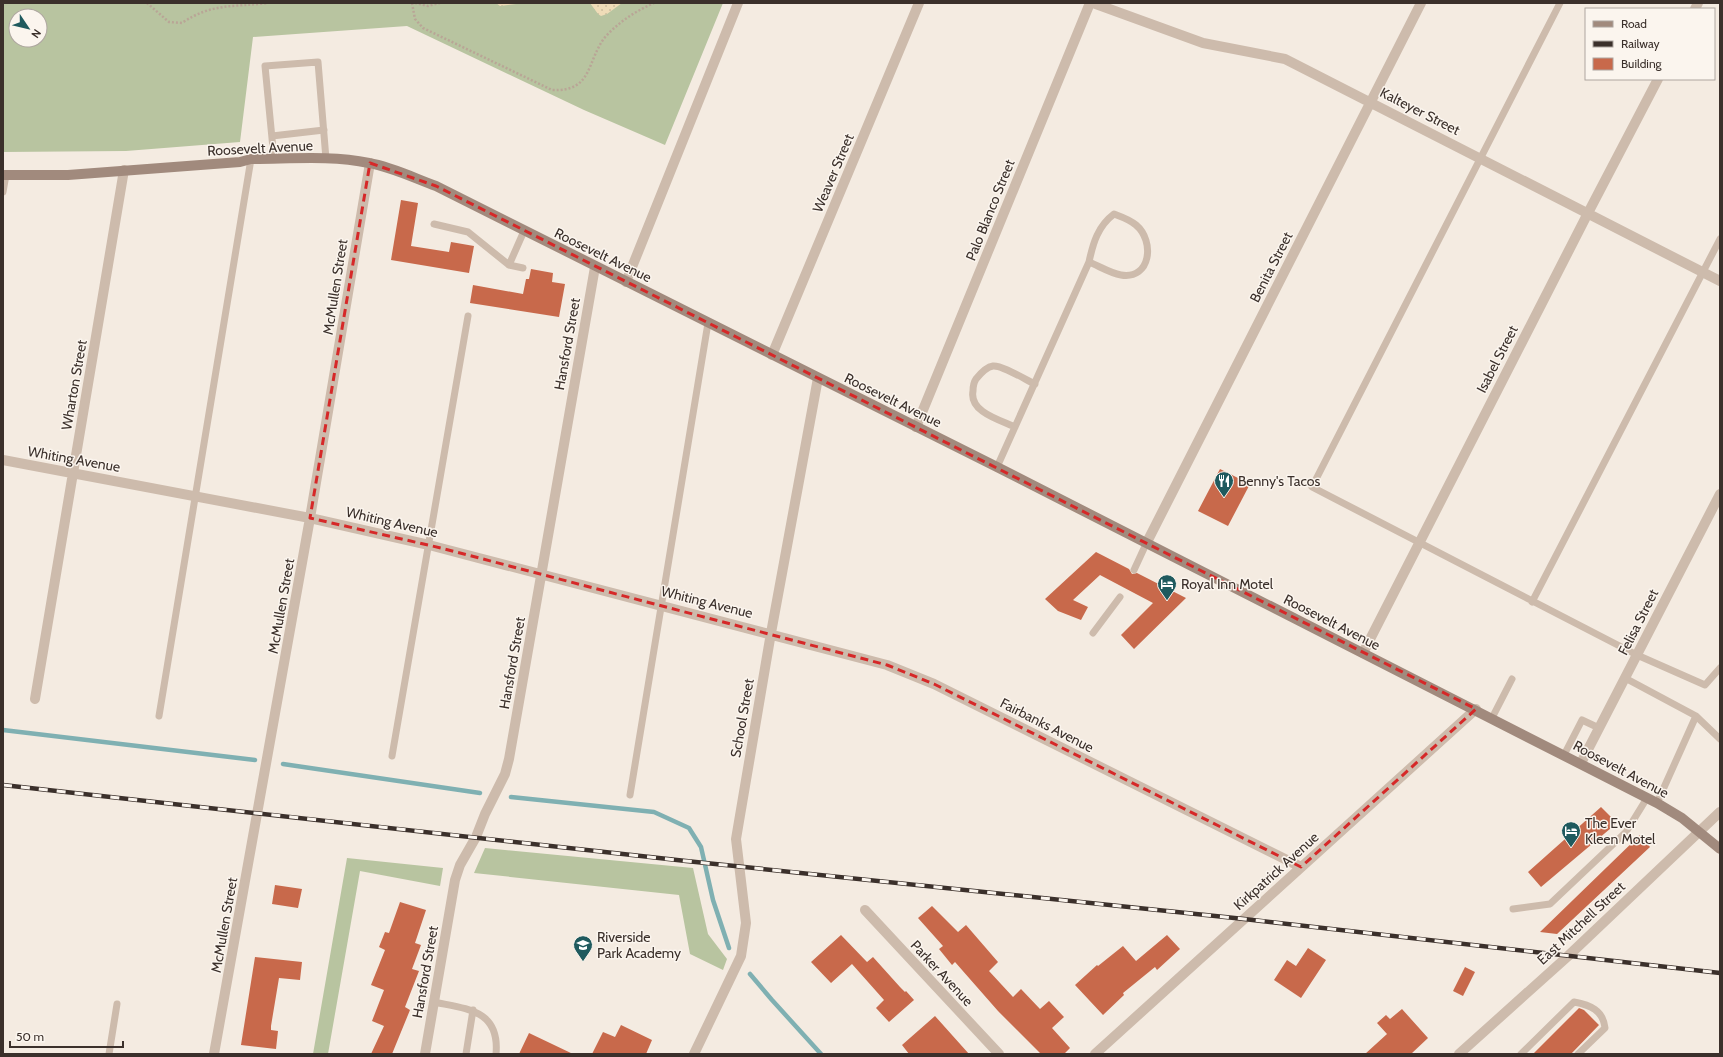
<svg xmlns="http://www.w3.org/2000/svg" width="1723" height="1057" viewBox="0 0 1723 1057" font-family="Cabin,sans-serif">
<style>
.grass{fill:#b8c4a0;fill-rule:evenodd}
.sand{fill:url(#sand-dots)}
.lines{fill:none;stroke-linecap:round;stroke-linejoin:round}
.stream{stroke:#7fb0b2;stroke-width:4.5}
.building{fill:#c8694b}
.path{stroke:#b9a596;stroke-width:2.5;stroke-dasharray:2 2;stroke-linecap:butt}
.service{stroke:#cdbbac;stroke-width:7}
.minor{stroke:#cdbbac;stroke-width:10}
.tertiary{stroke:#cdbbac;stroke-width:10}
.secondary{stroke:#a18a7d;stroke-width:10}
.rail-casing{stroke:#3b302b;stroke-width:4.5}
.rail{stroke:#fbf5ee;stroke-width:3;stroke-dasharray:9;stroke-linecap:butt}
.marked{fill:none;stroke:#d62828;stroke-width:3;stroke-dasharray:8 5;stroke-linejoin:round}
.labels{text-anchor:middle;stroke-width:3;stroke-linejoin:round;paint-order:stroke}
.street-label{font-size:14px;fill:#3b302b;stroke:#fbf5ee}
.poi-label{font-size:14px;fill:#3b302b;stroke:#fbf5ee;text-anchor:start}
</style>
<defs>
<pattern id="sand-dots" width="8" height="8" patternUnits="userSpaceOnUse"><rect width="8" height="8" fill="#efdcb8"/><path d="M2 2h.1M6 6h.1" fill="none" stroke="#cebd9e" stroke-width="1.8" stroke-linecap="round"/></pattern>
</defs>
<rect width="100%" height="100%" fill="#f4ebe1"/>
<path class="grass" d="M 3,3 L 723,3 L 665,145 L 584,110 L 407,26 L 253,37 L 240,142 L 126,151 L 3,152 ZM 16,16 L 40,16 L 40,40 L 16,40 Z
M 485,848 L 693,868 L 708,934 L 727,959 L 723,970 L 690,954 L 679,895 L 474,873 Z
M 347,858 L 443,868 L 440,886 L 360,871 L 328,1054 L 313,1054 Z"/>
<path class="sand" d="M 496,3 L 524,3 L 500,6 Z
M 590,3 L 622,3 L 607,14 L 601,16 L 598,14 Z"/>
<g class="lines">
<path class="stream" d="M 3,730 L 255,760
M 283,764 L 480,793
M 511,797 L 654,812 L 689,828 L 701,847 L 713,900 L 729,948
M 750,974 L 772,1000 L 821,1054"/>
</g>
<path class="building" d="M 401,200 L 418,203 L 411,246 L 449,252 L 451,242 L 474,246 L 469,273 L 391,260 Z
M 531,269 L 553,273 L 552,282 L 565,284 L 559,317 L 470,303 L 473,285 L 523,294 L 526,279 L 529,279 Z
M 1220,469 L 1250,484 L 1228,526 L 1198,511 Z
M 1096,552 L 1129,569 L 1132,574 L 1137,573 L 1186,598 L 1134,649 L 1121,635 L 1153,603 L 1100,575 L 1073,600 L 1088,607 L 1081,620 L 1058,611 L 1045,599 Z
M 1601,807 L 1617,823 L 1541,887 L 1528,872 Z
M 1640,835 L 1650,847 L 1557,934 L 1540,932 Z
M 275,885 L 302,889 L 298,908 L 272,904 Z
M 400,902 L 426,910 L 415,943 L 421,945 L 412,969 L 419,971 L 405,1007 L 410,1010 L 392,1054 L 371,1054 L 384,1026 L 372,1021 L 384,990 L 371,985 L 385,950 L 379,947 L 385,932 L 389,933 Z
M 932,906 L 958,932 L 966,925 L 998,962 L 989,971 L 1013,997 L 1021,989 L 1040,1009 L 1049,1001 L 1064,1017 L 1052,1028 L 1070,1048 L 1064,1054 L 1041,1054 L 998,1011 L 955,962 L 952,965 L 939,949 L 943,946 L 918,918 Z
M 841,935 L 867,962 L 873,957 L 900,987 L 905,992 L 906,991 L 914,1000 L 889,1022 L 876,1008 L 884,1000 L 852,964 L 831,983 L 811,962 Z
M 1167,935 L 1180,949 L 1157,970 L 1155,967 L 1123,993 L 1124,995 L 1103,1015 L 1075,985 L 1097,965 L 1098,966 L 1123,946 L 1136,961 Z
M 1308,948 L 1326,960 L 1301,998 L 1274,980 L 1287,960 L 1296,966 Z
M 255,957 L 302,962 L 300,980 L 279,978 L 271,1026 L 271,1030 L 278,1031 L 276,1049 L 241,1045 Z
M 1465,967 L 1475,972 L 1463,996 L 1453,991 Z
M 1579,1008 L 1584,1010 L 1599,1025 L 1571,1054 L 1533,1054 Z
M 1402,1009 L 1428,1038 L 1411,1054 L 1365,1054 L 1387,1034 L 1377,1023 L 1386,1015 L 1390,1019 Z
M 935,1016 L 969,1054 L 909,1054 L 902,1045 Z
M 621,1025 L 652,1040 L 646,1054 L 592,1054 L 603,1032 L 615,1037 Z
M 529,1033 L 573,1054 L 519,1054 Z"/>
<g class="lines">
<path class="path" d="M 147,3 L 169,22 L 182,23 C 211,3 235,7 268,3
M 412,3 L 415,19 L 423,28 L 552,90 C 594,92 586,60 606,36 C 620,21 636,11 654,3
M 415,3 L 428,6 L 440,3"/>
<path class="service" d="M 1560,3 L 1312,487 L 1637,655 L 1705,685 L 1720,668
M 272,136 L 324,130
M 274,159 L 265,66 L 318,62 L 326,159
M 3,192 L 6,175
M 434,224 L 468,232 L 509,265
M 523,268 L 509,265 L 524,231
M 1015,427 C 1000,420 969,412 973,391 C 973,387 974,382 976,379 C 980,374 986,367 993,366 C 1002,365 1026,380 1035,384
M 997,467 L 1089,262 C 1093,243 1098,226 1114,214 C 1122,217 1129,219 1136,225 C 1155,241 1151,280 1121,275 C 1110,273 1099,266 1089,262
M 1134,570 L 1146,544
M 1532,602 L 1720,239
M 1093,633 L 1120,597
M 1625,678 L 1696,716 L 1720,739
M 159,716 L 251,159
M 1492,718 L 1512,679
M 1564,755 L 1582,720 L 1599,728
M 392,756 L 468,316
M 630,795 L 708,323
M 1657,803 L 1696,716
M 1513,909 L 1550,904 L 1626,832 L 1647,798
M 434,1002 C 467,1009 500,1010 496,1054
M 109,1054 L 117,1004
M 466,1054 L 473,1010
M 1521,1054 L 1574,1002 C 1590,1005 1603,1010 1605,1028 L 1578,1054"/>
<path class="minor" d="M 1093,3 L 1203,43 L 1285,59 L 1720,281
M 1695,9 L 1698,3
M 626,282 L 738,3
M 772,355 L 919,3
M 916,427 L 1090,3
M 3,460 L 310,518 L 429,545 L 887,665 L 934,684 L 1301,867
M 1146,544 L 1421,3
M 1363,653 L 1588,213 L 1658,79
M 35,699 L 124,170
M 1581,763 L 1720,494
M 865,910 L 999,1054
M 214,1054 L 310,518 L 370,163
M 425,1054 L 455,880 L 460,865 L 476,837 L 485,814 L 505,774 L 509,759 L 595,267
M 694,1054 L 741,956 L 746,923 L 736,839 L 771,633 L 818,378
M 1095,1054 L 1476,709"/>
<path class="tertiary" d="M 1459,1054 L 1567,957 L 1720,812"/>
<path class="secondary" d="M 3,175 L 68,175 L 240,162 L 251,159 C 290,159 331,155 369,163 C 392,167 414,178 436,186 L 997,467 L 1657,803 L 1682,818 L 1720,849"/>
<defs>
<path id="rail" d="M 3,785 L 686,861 L 1244,919 L 1720,973"/>
</defs>
<use href="#rail" class="rail-casing"/>
<use href="#rail" class="rail"/>
</g>
<path class="marked" d="M 370,163 L 436,186 L 1476,709 L 1301,867 L 934,684 L 887,665 L 441,548 L 310,518 Z"/>
<defs>
<symbol id="restaurant-pin" viewBox="-11 -11 22 30"><path d="M0 17L-7.5 6A9.5 9.5 0 1 1 7.5 6Z" fill="#1f5a5e" stroke="#fbf5ee"/><path d="M-5-6h1v4h1v-4h1v4h1v-4h1v5L-1.5 .5V6h-2V.5L-5-1ZM5-6V6H3V1.5H1.5Q1.5-4 5-6Z" fill="#fff"/></symbol>
<symbol id="hotel-pin" viewBox="-11 -11 22 30"><path d="M0 17L-7.5 6A9.5 9.5 0 1 1 7.5 6Z" fill="#1f5a5e" stroke="#fbf5ee"/><path d="M-6-4.5h1.5V1H6V5H4.5V3h-9V5H-6ZM-4 0a1.8 1.8 0 1 1 3.6 0ZM.5 0V-2.5h3Q6-2.5 6 0Z" fill="#fff"/></symbol>
<symbol id="school-pin" viewBox="-11 -11 22 30"><path d="M0 17L-7.5 6A9.5 9.5 0 1 1 7.5 6Z" fill="#1f5a5e" stroke="#fbf5ee"/><path d="M0-5L7-2L0 1L-7-2ZM-4 1L0 2.5L4 1V4Q0 6-4 4Z" fill="#fff"/></symbol>
</defs>
<g fill-rule="evenodd">
<use href="#restaurant-pin" x="1213" y="470" width="22" height="30"/>
<use href="#hotel-pin" x="1156" y="573" width="22" height="30"/>
<use href="#hotel-pin" x="1560" y="820" width="22" height="30"/>
<use href="#school-pin" x="572" y="934" width="22" height="30"/>
</g>
<g class="labels">
<g class="street-label">
<text transform="translate(1420 111) rotate(27)" y="5">Kalteyer Street</text>
<text transform="translate(260 148) rotate(-3)" y="5">Roosevelt Avenue</text>
<text transform="translate(833 173) rotate(-67)" y="5">Weaver Street</text>
<text transform="translate(990 210) rotate(-68)" y="5">Palo Blanco Street</text>
<text transform="translate(603 255) rotate(26)" y="5">Roosevelt Avenue</text>
<text transform="translate(1271 267) rotate(-63)" y="5">Benita Street</text>
<text transform="translate(335 287) rotate(-81)" y="5">McMullen Street</text>
<text transform="translate(567 344) rotate(-80)" y="5">Hansford Street</text>
<text transform="translate(1497 359) rotate(-63)" y="5">Isabel Street</text>
<text transform="translate(74 385) rotate(-80)" y="5">Wharton Street</text>
<text transform="translate(893 400) rotate(26)" y="5">Roosevelt Avenue</text>
<text transform="translate(74 459) rotate(10)" y="5">Whiting Avenue</text>
<text transform="translate(392 522) rotate(13)" y="5">Whiting Avenue</text>
<text transform="translate(707 602) rotate(14)" y="5">Whiting Avenue</text>
<text transform="translate(281 606) rotate(-80)" y="5">McMullen Street</text>
<text transform="translate(1332 622) rotate(27)" y="5">Roosevelt Avenue</text>
<text transform="translate(1638 622) rotate(-63)" y="5">Felisa Street</text>
<text transform="translate(512 663) rotate(-80)" y="5">Hansford Street</text>
<text transform="translate(742 718) rotate(-80)" y="5">School Street</text>
<text transform="translate(1047 725) rotate(27)" y="5">Fairbanks Avenue</text>
<text transform="translate(1621 769) rotate(28)" y="5">Roosevelt Avenue</text>
<text transform="translate(1276 871) rotate(-42)" y="5">Kirkpatrick Avenue</text>
<text transform="translate(1581 923) rotate(-43)" y="5">East Mitchell Street</text>
<text transform="translate(224 925) rotate(-80)" y="5">McMullen Street</text>
<text transform="translate(425 972) rotate(-80)" y="5">Hansford Street</text>
<text transform="translate(942 973) rotate(47)" y="5">Parker Avenue</text>
</g>
<g class="poi-label">
<text x="1238" y="486">Benny's Tacos</text>
<text x="1181" y="589">Royal Inn Motel</text>
<text x="1585" y="828">The Ever<tspan x="1585" dy="16">Kleen Motel</tspan></text>
<text x="597" y="942">Riverside<tspan x="597" dy="16">Park Academy</tspan></text>
</g>
</g>
<rect width="1723" height="1057" fill="none" stroke="#3b302b" stroke-width="8"/>
<rect x="1585" y="8" width="130" height="72" fill="#fbf5ee" stroke="#aea6a0"/>
<rect x="1593" y="21" width="20" height="6" fill="#a18a7d" stroke="#aea6a0"/>
<text x="1621" y="28" font-size="12" fill="#3b302b">Road</text>
<rect x="1593" y="41" width="20" height="6" fill="#3b302b" stroke="#aea6a0"/>
<text x="1621" y="48" font-size="12" fill="#3b302b">Railway</text>
<rect x="1593" y="58" width="20" height="12" fill="#c8694b" stroke="#aea6a0"/>
<text x="1621" y="68" font-size="12" fill="#3b302b">Building</text>
<g transform="translate(28 28) rotate(125)"><circle r="19" fill="#fbf5ee" stroke="#aea6a0"/>
<path d="M0-3L7 15L0 10L-7 15Z" fill="#1f5a5e"/>
<text y="-6" font-size="11" font-weight="bold" text-anchor="middle" fill="#3b302b">N</text>
</g>
<path d="M10 1041v6h113v-6" fill="none" stroke="#3b302b" stroke-width="2"/>
<text x="16" y="1041" font-size="12" fill="#3b302b" stroke="#fbf5ee" stroke-width="3" paint-order="stroke">50 m</text>
</svg>
